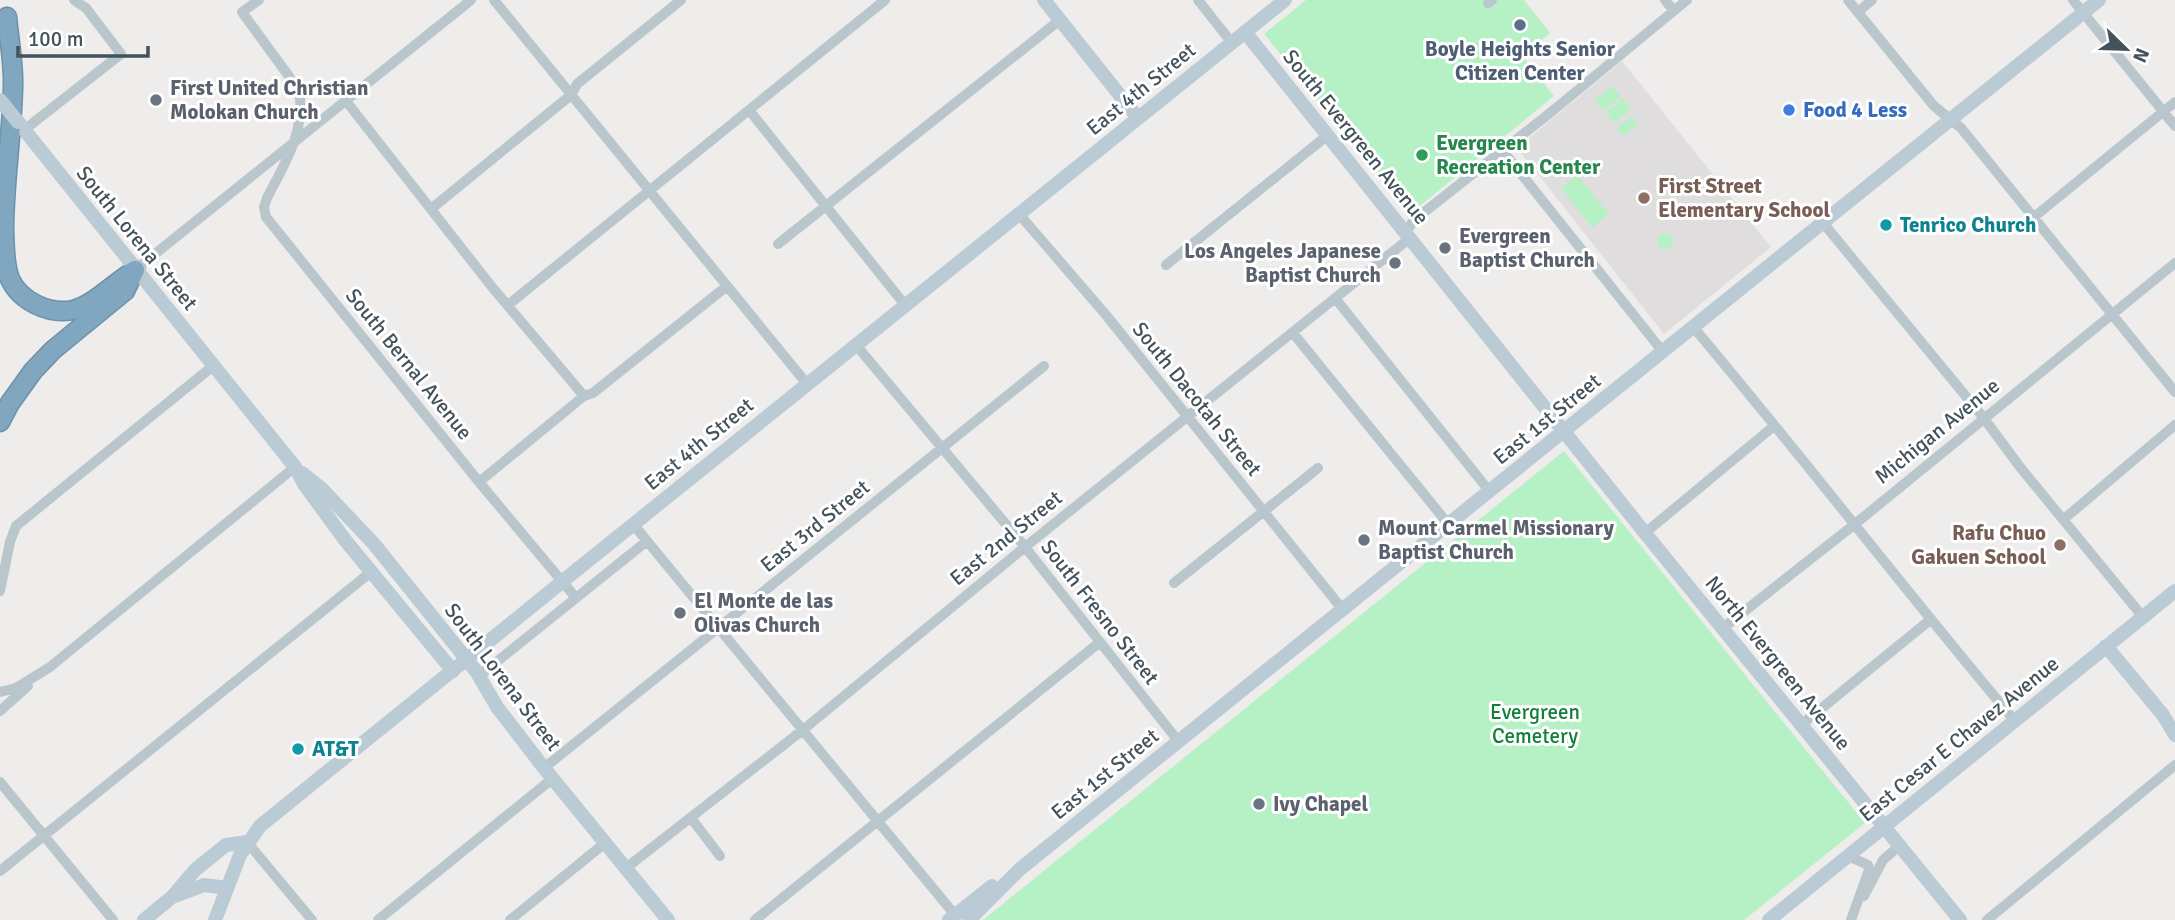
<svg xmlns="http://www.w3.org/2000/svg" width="2175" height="920" viewBox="0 0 2175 920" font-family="Signika,sans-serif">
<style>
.education{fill:#e0ddde}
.green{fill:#b6f1c5}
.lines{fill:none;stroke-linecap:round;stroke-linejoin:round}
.highway-casing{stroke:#6b92ab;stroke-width:21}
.street{stroke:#b9c7cd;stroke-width:10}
.secondary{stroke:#bbcbd5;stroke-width:14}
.highway{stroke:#80a7bf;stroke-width:18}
.secondary-bridge{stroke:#bbcbd5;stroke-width:14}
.service-dot{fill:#5c6f8a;stroke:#fff;stroke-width:2.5}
.worship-dot{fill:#6b7280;stroke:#fff;stroke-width:2.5}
.shop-dot{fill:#3f7fe0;stroke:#fff;stroke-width:2.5}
.leisure-dot{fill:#2e9e5b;stroke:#fff;stroke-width:2.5}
.education-dot{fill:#8d6e63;stroke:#fff;stroke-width:2.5}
.culture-dot{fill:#0f9aa8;stroke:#fff;stroke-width:2.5}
.labels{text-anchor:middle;stroke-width:6;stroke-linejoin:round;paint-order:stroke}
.service-label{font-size:21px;font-weight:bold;fill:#4e5e75;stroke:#fff}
.worship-label{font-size:21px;font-weight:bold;fill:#5b616d;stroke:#fff;text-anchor:start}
.street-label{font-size:21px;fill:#44535b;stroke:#fff}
.shop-label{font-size:21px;font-weight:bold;fill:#366cbe;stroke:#fff;text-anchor:start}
.leisure-label{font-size:21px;font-weight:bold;fill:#27864d;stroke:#fff;text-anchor:start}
.education-label{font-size:21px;font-weight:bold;fill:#785e54;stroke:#fff;text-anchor:start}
.culture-label{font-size:21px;font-weight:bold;fill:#0d838f;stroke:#fff;text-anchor:start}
.park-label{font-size:21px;fill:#118039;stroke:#fff}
</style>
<rect width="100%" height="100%" fill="#efecec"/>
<path class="education" d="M 1622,61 L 1771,247 L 1664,334 L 1517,148 Z"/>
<path class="green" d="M 1306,0 L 1524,0 L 1550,33 L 1522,56 L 1554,96 L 1410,214 L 1264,34 Z
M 1612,86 L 1621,96 L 1604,111 L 1595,100 Z
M 1623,98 L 1631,109 L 1614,123 L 1606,112 Z
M 1632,116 L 1638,124 L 1623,136 L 1617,128 Z
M 1577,175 L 1609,214 L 1592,228 L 1561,188 Z
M1657 241a8 8 0 1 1 16 0a8 8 0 1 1-16 0Z
M 1564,451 L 1865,823 L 1744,920 L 983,920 Z"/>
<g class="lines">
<defs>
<path id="highway" d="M 7,17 C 9,40 14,64 13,87 C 12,135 4,183 4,231 C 5,247 4,264 10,279 C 20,301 49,315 73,310 C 94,305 116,281 135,270
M 0,422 L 10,403 L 33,371 L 53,350 L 125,291 L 135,270"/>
</defs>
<use href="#highway" class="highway-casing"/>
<path class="street" d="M 259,0 L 242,12 L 299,90 C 306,131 285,163 267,198 L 264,207 L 266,217 L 479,482 L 576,598
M 494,0 L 807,384
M 1198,0 L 1232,43
M 1665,0 L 1674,11
M 1848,0 L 1934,106 L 1961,128 L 1970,139 L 2175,392
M 2073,0 L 2175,126
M 1488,3 L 1492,0
M 1858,12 L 1872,0
M 346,101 L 492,287 L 584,396
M 749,110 L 905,305
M 24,130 L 121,54 L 86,8 L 74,0
M 1503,151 L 1663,352
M 431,209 L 571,95 L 577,84 L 681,0
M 1019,214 L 1106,315 L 1343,610
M 2034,217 L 2175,102
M 1824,224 L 1983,417 L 2020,467 L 2143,617
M 1406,233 L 1413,221 L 1550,113 L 1687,0
M 778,244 L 1061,19
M 1166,265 L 1328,135
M 135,270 L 471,0
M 1335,298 L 1490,492
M 508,305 L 885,0
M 1694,328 C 1803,457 1906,592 2015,721
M 1293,333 L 1449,525
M 856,345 L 1025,547 L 1179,742
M 479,482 L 584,396 L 593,393 L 727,286
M 2064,519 L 2175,425
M 633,524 L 955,915
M 1645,533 L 1774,426
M 1174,583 L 1318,468
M 0,591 L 10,542 L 16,526 L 213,366
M 1723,628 L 1855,524 L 2175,263
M 479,676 L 647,541
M 0,692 L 16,688 L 50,667 L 295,467
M 0,711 L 28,686
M 1801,725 L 1930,620
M 544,768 L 1044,366
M 0,782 L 113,920
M 691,818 L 720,856
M 247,842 L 312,920
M 1848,856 L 1868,865 L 1869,870 L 1851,920
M 626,868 L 804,729 L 1025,547 L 1410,238
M 0,871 L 371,572
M 1864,896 L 1883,860 L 1899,846
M 378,920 L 552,779
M 510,920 L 605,843
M 755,920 L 1100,642
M 1987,920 L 2175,765"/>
<path class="secondary" d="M 1044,0 L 1138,118
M 1245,32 L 1645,533 L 1960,920
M 18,122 L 295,467 L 304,484 L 345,540 L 453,671
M 302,473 L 322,489 L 374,544 L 476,671 L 497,707 L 544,768 L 668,920
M 579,568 L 1285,0
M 2106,646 L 2163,715 L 2175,735
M 175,896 L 204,885 L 227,888
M 144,920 L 172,897 L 195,870 L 226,845 L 247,842
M 215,920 L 240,855 L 260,826 L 458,666
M 949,920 L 992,886
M 969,920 L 1020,869 L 2099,0
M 1769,920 L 2175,591"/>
<use href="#highway" class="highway"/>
<path class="secondary-bridge" d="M 0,100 L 18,122
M 461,664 L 579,568"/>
</g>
<circle class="service-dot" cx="1520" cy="25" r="7"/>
<g class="worship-dot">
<circle cx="156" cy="100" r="7"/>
<circle cx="1445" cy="248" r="7"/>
<circle cx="1395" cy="263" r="7"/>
<circle cx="1364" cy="540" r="7"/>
<circle cx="680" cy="613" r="7"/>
<circle cx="1259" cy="804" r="7"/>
</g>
<circle class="shop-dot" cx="1789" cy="110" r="7"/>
<circle class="leisure-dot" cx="1422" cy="155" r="7"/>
<g class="education-dot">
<circle cx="1644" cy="198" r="7"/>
<circle cx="2060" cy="545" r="7"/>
</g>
<g class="culture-dot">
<circle cx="1886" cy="225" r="7"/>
<circle cx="298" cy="749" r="7"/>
</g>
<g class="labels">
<g class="service-label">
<text x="1520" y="56">Boyle Heights Senior<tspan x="1520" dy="24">Citizen Center</tspan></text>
</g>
<g class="worship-label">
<text x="170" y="95">First United Christian<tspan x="170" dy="24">Molokan Church</tspan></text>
<text x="1459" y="243">Evergreen<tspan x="1459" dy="24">Baptist Church</tspan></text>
<text x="1381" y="258" text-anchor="end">Los Angeles Japanese<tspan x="1381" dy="24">Baptist Church</tspan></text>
<text x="1378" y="535">Mount Carmel Missionary<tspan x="1378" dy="24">Baptist Church</tspan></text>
<text x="694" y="608">El Monte de las<tspan x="694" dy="24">Olivas Church</tspan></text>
<text x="1273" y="811">Ivy Chapel</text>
</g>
<g class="street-label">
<text transform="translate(1141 89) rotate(-39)" y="7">East 4th Street</text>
<text transform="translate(1356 137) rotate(51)" y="7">South Evergreen Avenue</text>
<text transform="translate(137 238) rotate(51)" y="7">South Lorena Street</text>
<text transform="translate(409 364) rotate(51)" y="7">South Bernal Avenue</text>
<text transform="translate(1197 399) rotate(51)" y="7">South Dacotah Street</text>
<text transform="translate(1547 419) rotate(-39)" y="7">East 1st Street</text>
<text transform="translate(1937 431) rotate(-39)" y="7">Michigan Avenue</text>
<text transform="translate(699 444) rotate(-39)" y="7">East 4th Street</text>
<text transform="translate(815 526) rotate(-39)" y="7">East 3rd Street</text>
<text transform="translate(1006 538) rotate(-39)" y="7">East 2nd Street</text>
<text transform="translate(1100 612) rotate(52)" y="7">South Fresno Street</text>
<text transform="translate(1778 663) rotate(51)" y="7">North Evergreen Avenue</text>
<text transform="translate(503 677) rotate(53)" y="7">South Lorena Street</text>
<text transform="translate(1959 739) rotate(-39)" y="7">East Cesar E Chavez Avenue</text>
<text transform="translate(1105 774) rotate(-39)" y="7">East 1st Street</text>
</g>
<g class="shop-label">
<text x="1803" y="117">Food 4 Less</text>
</g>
<g class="leisure-label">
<text x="1436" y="150">Evergreen<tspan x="1436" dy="24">Recreation Center</tspan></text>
</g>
<g class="education-label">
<text x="1658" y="193">First Street<tspan x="1658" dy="24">Elementary School</tspan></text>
<text x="2046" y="540" text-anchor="end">Rafu Chuo<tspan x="2046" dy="24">Gakuen School</tspan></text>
</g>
<g class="culture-label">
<text x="1900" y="232">Tenrico Church</text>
<text x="312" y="756">AT&amp;T</text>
</g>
<g class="park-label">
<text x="1535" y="719">Evergreen<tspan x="1535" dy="24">Cemetery</tspan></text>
</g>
</g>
<g transform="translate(2126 49) rotate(113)" stroke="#ffffff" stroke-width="5" paint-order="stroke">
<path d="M0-5L12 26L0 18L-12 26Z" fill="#44535b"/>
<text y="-10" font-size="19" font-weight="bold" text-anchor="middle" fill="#44535b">N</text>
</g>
<path d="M18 46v10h130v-10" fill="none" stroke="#44535b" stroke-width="3.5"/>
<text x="28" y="46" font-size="21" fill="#44535b" stroke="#ffffff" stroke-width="5" paint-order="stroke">100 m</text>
</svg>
